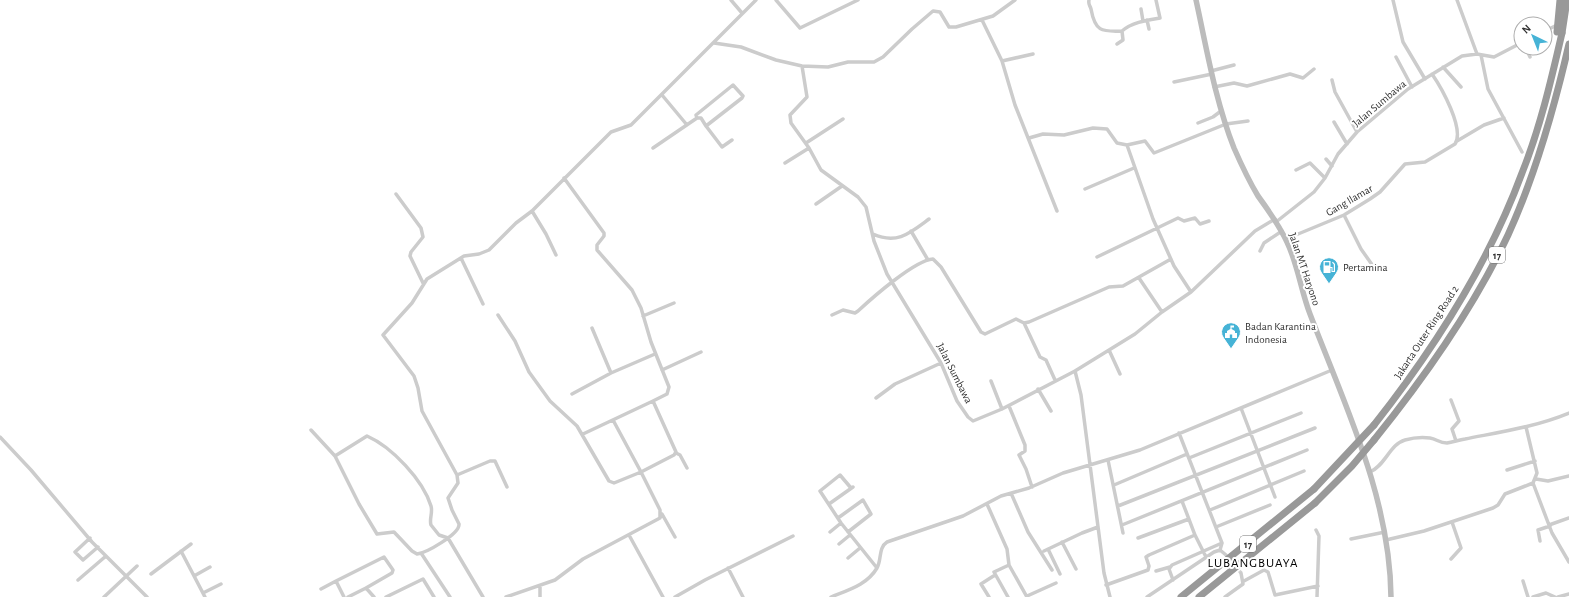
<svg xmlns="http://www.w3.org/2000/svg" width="1569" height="597" viewBox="0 0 1569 597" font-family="'Alegreya Sans',sans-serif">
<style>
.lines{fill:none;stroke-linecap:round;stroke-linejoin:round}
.minor-tunnel{stroke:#d6d6d6;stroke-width:3.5;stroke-dasharray:3.5 2;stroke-linecap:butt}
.minor{stroke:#ccc;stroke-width:3.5}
.secondary{stroke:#bcbcbc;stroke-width:5.5}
.motorway{stroke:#999;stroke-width:7}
.motorway-bridge{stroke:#999;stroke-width:7}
.labels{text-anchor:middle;stroke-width:4;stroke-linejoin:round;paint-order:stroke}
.shield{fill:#fff;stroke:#707070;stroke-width:1}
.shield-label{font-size:10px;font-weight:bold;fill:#323232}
.street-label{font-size:11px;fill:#323232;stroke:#fff}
.poi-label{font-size:11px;fill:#323232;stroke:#fff;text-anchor:start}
.quarter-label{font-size:13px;letter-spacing:1px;fill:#000;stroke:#fff}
</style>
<rect width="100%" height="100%" fill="#fff"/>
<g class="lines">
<path class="minor-tunnel" d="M 1229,558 L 1241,573"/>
<path class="minor" d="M 731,0 L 742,13
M 776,0 L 800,28 L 858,0
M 1089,0 C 1088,5 1090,5 1091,9 C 1095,31 1101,32 1122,31 L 1123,40 L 1117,44
M 1393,0 L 1403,42 L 1425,79
M 1457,0 L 1477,54
M 1141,9 L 1143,21
M 982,20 L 1002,61 L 1015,105 L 1057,211
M 1147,20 L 1149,29
M 1122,31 C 1132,22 1148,20 1160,18 L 1156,0
M 1545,31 L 1557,25
M 714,43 L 741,47 L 776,60 L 802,66 L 828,67 L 848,62 L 874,62 L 883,57 L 912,29 L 933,11 L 940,12 L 949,27 L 956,27 L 993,16 L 1015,0
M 1526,48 L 1530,57
M 1481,55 L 1488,89 L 1522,152
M 1396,57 L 1412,87
M 1002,61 L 1033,54
M 802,66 L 807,97 L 790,115 L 791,123 L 809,148 L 821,170 L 858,197 L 866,207 L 874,241 L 887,274 L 941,363 L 957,401 L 968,417 L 973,421 L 1002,409 L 1075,371 L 1135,334 L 1162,312 L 1191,292 L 1255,231 L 1275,219
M 1443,67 L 1461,87
M 1211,71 L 1234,65
M 1332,80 L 1335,92 L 1357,132
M 1174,82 L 1212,74
M 1214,87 L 1234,83 L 1247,86 L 1290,74 L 1303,78 L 1314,69
M 662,95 L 687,125
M 697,118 L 701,118 L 706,126
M 1334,122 L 1347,144
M 1198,123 L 1213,117 L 1221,111
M 1029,138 L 1043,134 L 1064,135 L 1093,128 L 1107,129 L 1117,143 L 1127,145 L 1153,219 L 1174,266 L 1191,292
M 1457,141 L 1484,125 L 1504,118
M 806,143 L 843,119
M 1127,145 L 1145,141 L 1154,153 L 1226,124 L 1248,121
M 653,148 L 697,118 L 696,115 L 733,85 L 743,96 L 742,98 L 706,126 L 722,147 L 732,140
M 1326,159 L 1332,166
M 785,163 L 809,148
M 1296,170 L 1310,163 L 1325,178
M 1085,189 L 1134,168
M 396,194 L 421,228 L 423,237 L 411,252 L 410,256 L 423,283
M 816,204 L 842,186
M 532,211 L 546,234 L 556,255
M 1344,215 L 1361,249 L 1373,266
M 1276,222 L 1314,192 L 1325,178 L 1338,154 L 1357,132 L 1408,89 L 1462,56 L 1477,54 L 1494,57 L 1521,43
M 911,231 L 928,260
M 873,234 C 897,245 910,233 929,219
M 1286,239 L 1344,215 L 1370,199 L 1380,192 L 1405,164 L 1425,162 L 1455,144 C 1465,129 1441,87 1432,74
M 1260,251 L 1264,243 L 1282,231
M 1097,257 L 1178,218 L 1184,221 L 1195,218 L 1200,224 L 1209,221
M 461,258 L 483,304
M 1139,278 L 1162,312
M 498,315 L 515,341 L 529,372 L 550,401 L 577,426 L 609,481 L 614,483 L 641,472 L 613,420
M 832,315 L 843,310 L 855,313 L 858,311 C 872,298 915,260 933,259 L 941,267 L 981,332 L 985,334 L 1016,319 L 1024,323 L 1029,322 L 1109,287 L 1123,286 L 1171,259
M 643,316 L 674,303
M 1024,323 L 1040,357 L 1046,360 L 1055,380
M 592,328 L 611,373
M 1109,350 L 1120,374
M 662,370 L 701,352
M 1075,371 L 1081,395 L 1104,573 L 1110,597
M 991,381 L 1002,409
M 1038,389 L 1051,411
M 572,394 L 611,373 L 655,354
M 876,398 L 895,384 L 941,363
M 1451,400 L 1459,421 L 1452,429 L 1456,441
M 1009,406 L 1025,445 L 1025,451 L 1019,455 L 1026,469 L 1032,487
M 1241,408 L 1275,497
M 311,430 L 335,456 L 367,436 C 392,447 423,480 431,506 C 433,513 429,519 431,525 L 439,535 L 448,538 L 483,597
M 1179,433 L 1222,543 L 1220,550
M 583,434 L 653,401
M 0,437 L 31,470 L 92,542 L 147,597
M 676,453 L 680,455 L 687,468
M 335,456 L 359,504 L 377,534 L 394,532 L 412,551 L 417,554 C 426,553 460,534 459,524 L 452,510 L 448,498 L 458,483 L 457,475 L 422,411 L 418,388 L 414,376 L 383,335 L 412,303 L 427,279 L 464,256 L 479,254 L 489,250 L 516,223 L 532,211 L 611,132 L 631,125 L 756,0
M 1189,458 L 1301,413
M 1108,460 L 1123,533
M 1507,470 L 1535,461
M 1370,472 C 1385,466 1390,444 1405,440 C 1412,438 1422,437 1430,438 C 1437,439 1439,443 1447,443 C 1453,442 1459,440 1465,439 C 1500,432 1535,427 1569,413
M 457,475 L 490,461 L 495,461 L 507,487
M 1536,479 L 1548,481 L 1569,476
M 1533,483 L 1552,533 L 1569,562
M 1114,485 L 1187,454
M 851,488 L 840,475 L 820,491 L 841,523 L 877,568
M 1011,493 L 1028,532 L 1052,570
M 829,504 L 853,487
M 987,504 L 1007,549 L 1009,565 L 1027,597
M 1118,506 L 1315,428
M 1210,510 L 1304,471
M 662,514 L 675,537
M 838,518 L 863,500 L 871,514 L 848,532
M 1122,525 L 1307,450
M 1549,525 L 1569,518
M 1216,527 L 1270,505
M 1316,530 L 1319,536 L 1317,597
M 830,532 L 841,523
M 629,535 L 663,597
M 1195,535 L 1206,557
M 90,538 L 75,552 L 83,560 L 98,547
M 1138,538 L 1189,519
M 1351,539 L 1385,532
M 1386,540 L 1424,531 L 1493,508 L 1498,505 L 1505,494 L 1533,483 L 1537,473 L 1526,427
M 1540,541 L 1538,530 L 1550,526
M 1062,542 L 1076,569
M 839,544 L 850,535
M 1048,549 L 1060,574
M 181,551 L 205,597
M 1044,551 L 1082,533 L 1098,527
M 421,553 L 450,597
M 848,558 L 860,548
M 1451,559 L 1461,548 L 1452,522
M 728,568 L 743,597
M 1156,571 L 1170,567
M 151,574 L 191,544
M 194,576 L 210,567
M 78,580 L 106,556
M 1173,580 L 1169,569 L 1172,565 L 1222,543
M 336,581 L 384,557 L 393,570 L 392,573 L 366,588
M 1244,581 L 1264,570 L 1268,572 L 1275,595 L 1318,586
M 1523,581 L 1528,597
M 1106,585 L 1148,570 L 1149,566 L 1146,557 L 1149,555 L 1195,535 L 1182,501
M 321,589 L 336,581 L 344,597
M 203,593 L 221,584
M 1027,596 L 1056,583
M 104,597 L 137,566
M 348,597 L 366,588 L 374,597
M 386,597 L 423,579 L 434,597
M 506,597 L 555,580 L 583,559 L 660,518 L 660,510 L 641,472 L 674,455 L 676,452 L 653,401 L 667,394 L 669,387 L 651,342 L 641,308 L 632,290 L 597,250 L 597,245 L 604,236 L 604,233 L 564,178
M 540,597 L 540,586
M 675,597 L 705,580 L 793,536
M 831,597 C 848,590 867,585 877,568 C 882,559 878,548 887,542 L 963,516 L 1001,496 L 1029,488 L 1063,473 L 1140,450 L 1332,370
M 989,597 L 981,584 L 995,575
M 1008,597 L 994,572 L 1009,565
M 1147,597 L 1214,552 L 1220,550 L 1226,555
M 1225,597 L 1243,584 L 1241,573
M 1533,597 L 1546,593 L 1555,597
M 1558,597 L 1569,594"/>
<path class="secondary" d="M 1196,0 C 1207,50 1215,100 1234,148 C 1241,164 1249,181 1258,196 C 1269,211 1279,225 1287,242 C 1298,265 1301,291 1310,314 C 1345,406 1390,497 1391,597"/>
<path class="motorway" d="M 1374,425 C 1434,349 1488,265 1522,173 C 1540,128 1551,81 1562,33
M 1374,440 C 1425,377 1473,309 1508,235 C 1536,174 1554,109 1569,44
M 1181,597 L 1314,489
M 1199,597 L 1315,503"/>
<path class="motorway-bridge" d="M 1557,32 L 1560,0
M 1562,33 L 1567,0
M 1314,489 L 1374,425
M 1315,503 L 1352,466 L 1374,440"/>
</g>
<defs>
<symbol id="fuel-pin" viewBox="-11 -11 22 30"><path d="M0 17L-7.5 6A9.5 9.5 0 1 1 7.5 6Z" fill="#46b3d6" stroke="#fff"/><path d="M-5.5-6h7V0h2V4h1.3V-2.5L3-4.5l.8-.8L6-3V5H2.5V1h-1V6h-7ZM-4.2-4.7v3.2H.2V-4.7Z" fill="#fff"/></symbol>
<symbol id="civic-pin" viewBox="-11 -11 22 30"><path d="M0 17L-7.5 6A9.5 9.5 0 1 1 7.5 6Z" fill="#46b3d6" stroke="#fff"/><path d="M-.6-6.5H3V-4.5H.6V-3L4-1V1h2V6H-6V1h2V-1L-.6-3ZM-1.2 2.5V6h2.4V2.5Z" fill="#fff"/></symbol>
</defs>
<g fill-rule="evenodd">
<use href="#fuel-pin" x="1318" y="256" width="22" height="30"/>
<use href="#civic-pin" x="1220" y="321" width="22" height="30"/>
</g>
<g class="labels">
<g class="shield">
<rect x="1489" y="247" width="16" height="16" rx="3"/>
<rect x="1240" y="536" width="16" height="16" rx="3"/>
</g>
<g class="shield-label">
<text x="1497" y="259">17</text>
<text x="1248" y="548">17</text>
</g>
<g class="street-label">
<text transform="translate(1379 103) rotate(-40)" y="4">Jalan Sumbawa</text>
<text transform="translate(1349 200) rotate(-30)" y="4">Gang Ilamar</text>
<text transform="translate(1305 269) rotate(71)" y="4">Jalan MT Haryono</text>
<text transform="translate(1426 332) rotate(-57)" y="4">Jakarta Outer Ring Road 2</text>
<text transform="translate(955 373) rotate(63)" y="4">Jalan Sumbawa</text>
</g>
<g class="poi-label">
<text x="1343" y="271">Pertamina</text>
<text x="1245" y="330">Badan Karantina<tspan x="1245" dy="13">Indonesia</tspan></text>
</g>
<g class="quarter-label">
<text x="1253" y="567">LUBANGBUAYA</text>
</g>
</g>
<g transform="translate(1533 36) rotate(317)"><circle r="19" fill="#ffffff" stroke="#adadad"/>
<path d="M0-3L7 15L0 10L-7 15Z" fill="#46b3d6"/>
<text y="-6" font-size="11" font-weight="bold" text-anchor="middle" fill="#323232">N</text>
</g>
</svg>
